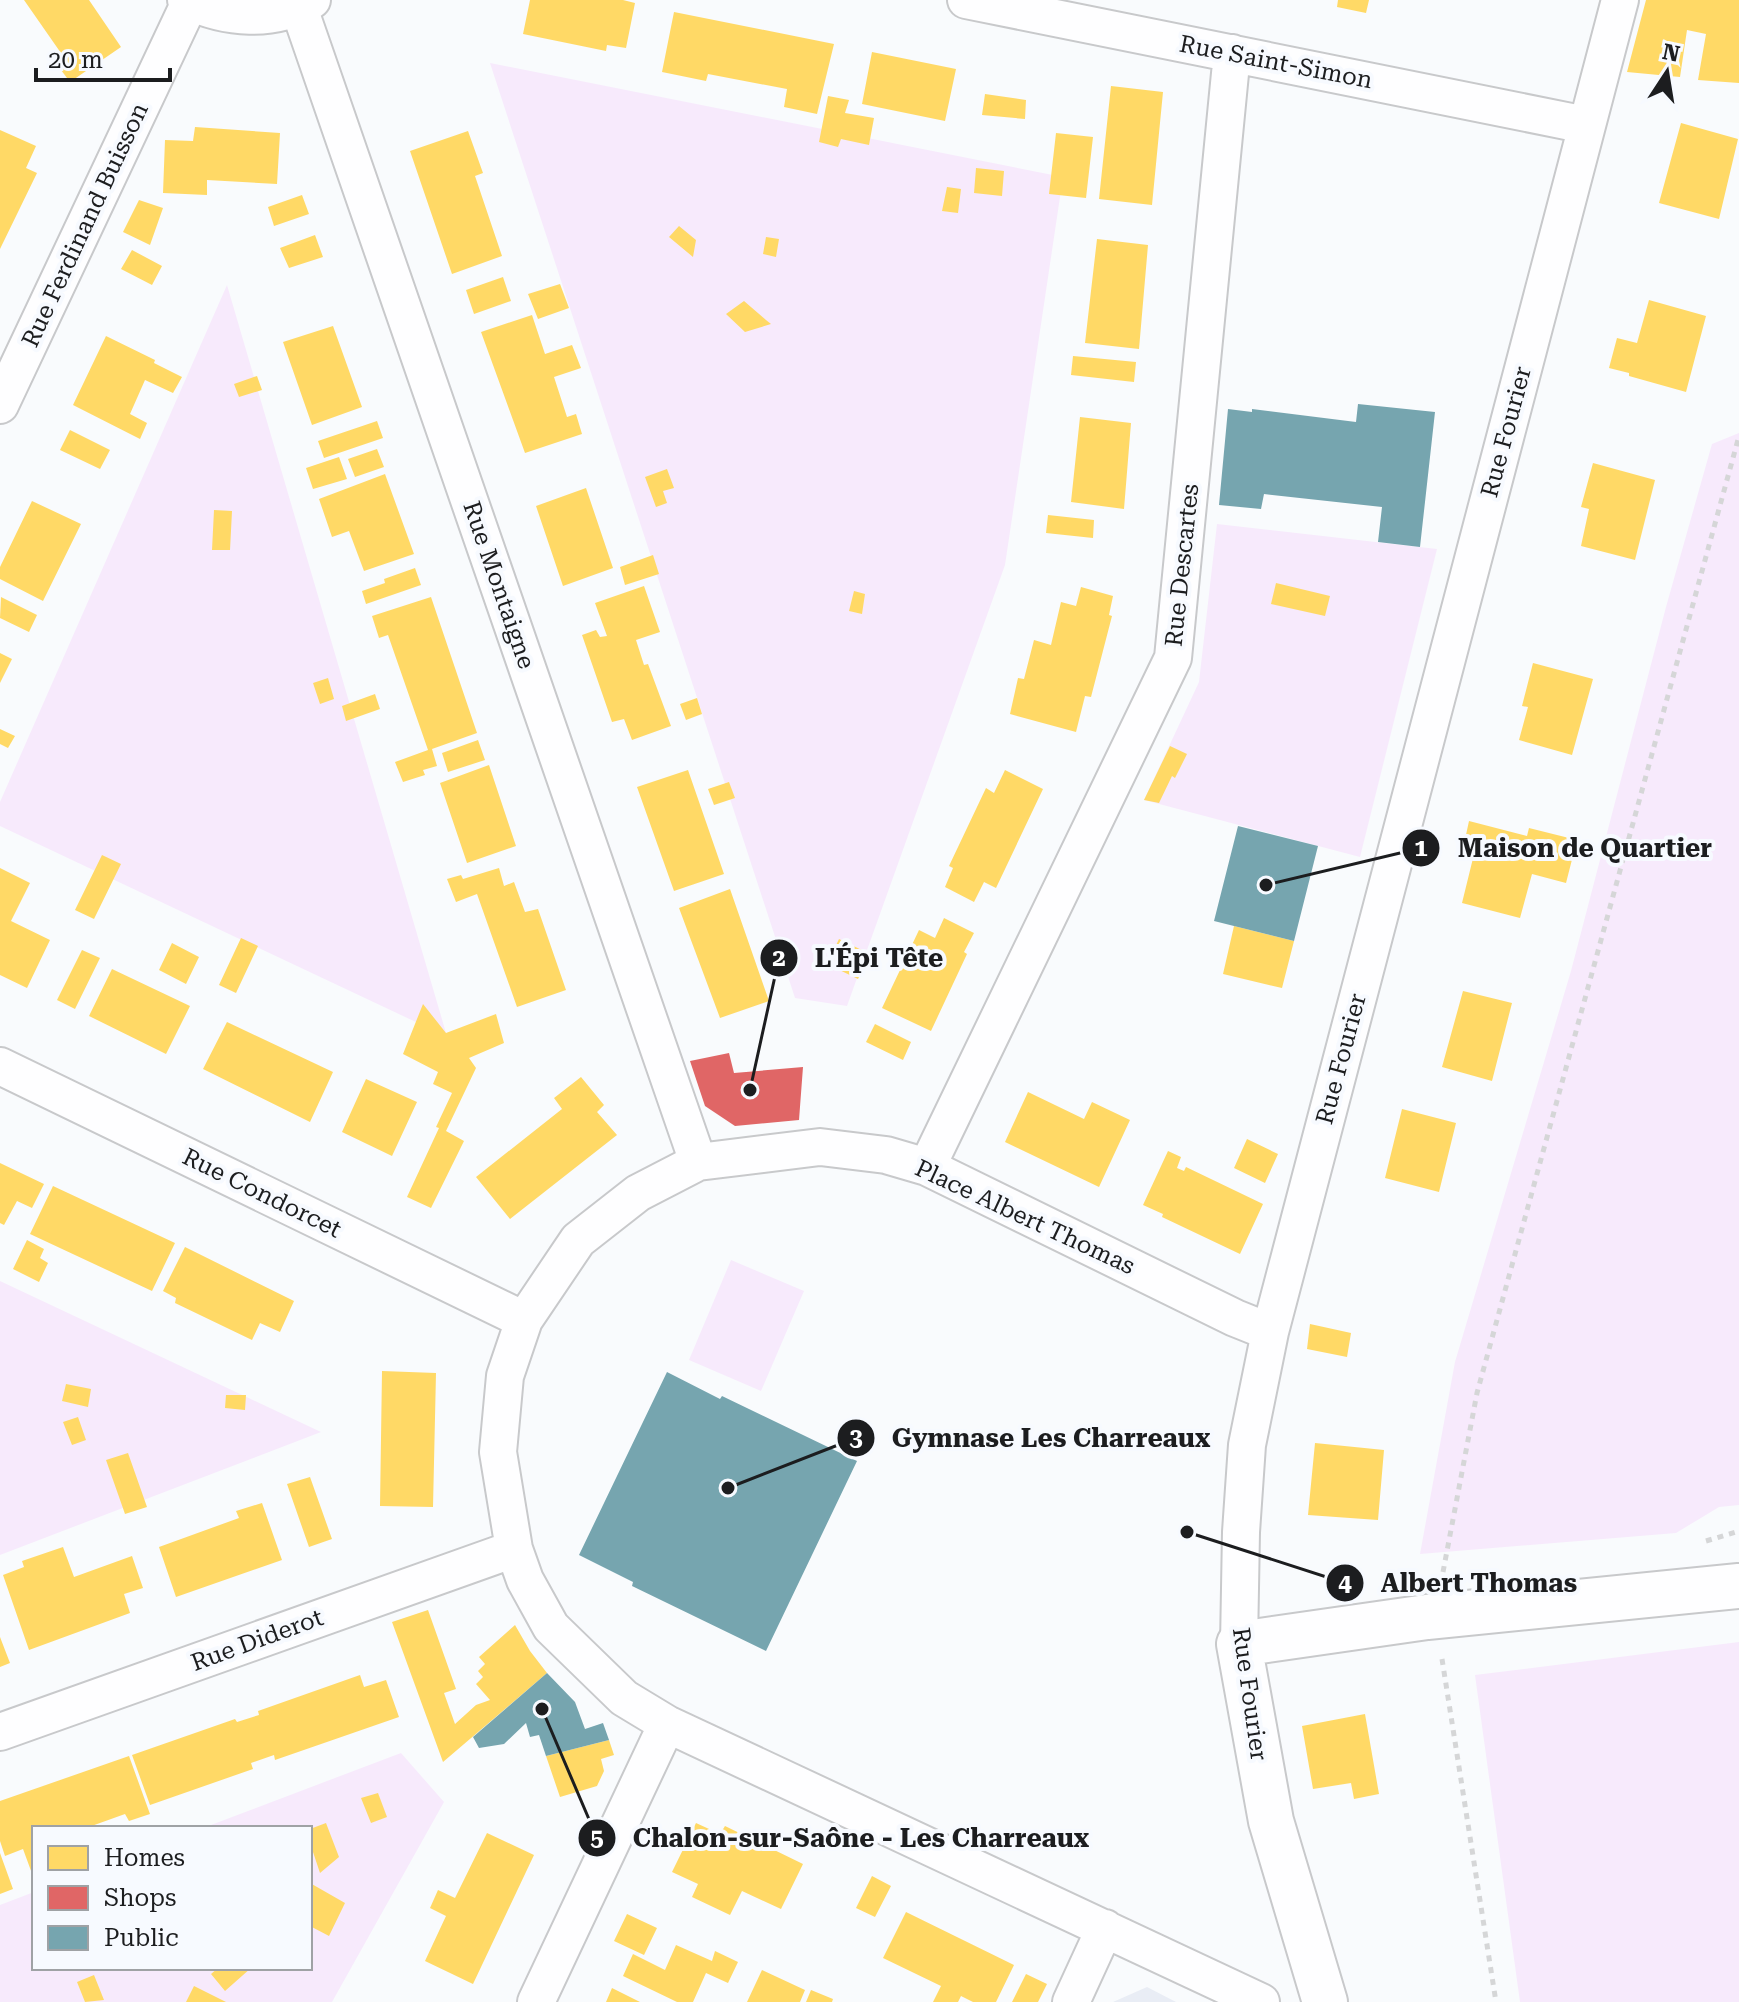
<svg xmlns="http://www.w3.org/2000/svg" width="1739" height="2002" viewBox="0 0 1739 2002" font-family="'Roboto Serif',serif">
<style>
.built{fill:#e9edf5}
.green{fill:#f7eafc}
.homes{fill:#ffd966}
.shops{fill:#e06666}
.public{fill:#76a5af}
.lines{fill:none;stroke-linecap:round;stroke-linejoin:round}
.minor-casing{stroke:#c8c9cb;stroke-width:40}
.secondary-casing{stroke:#c8c9cb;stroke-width:48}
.path{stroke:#d5d6d7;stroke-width:5;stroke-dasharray:6 6;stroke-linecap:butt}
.minor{stroke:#fefeff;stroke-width:36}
.secondary{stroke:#fefeff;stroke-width:44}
.labels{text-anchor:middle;stroke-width:8;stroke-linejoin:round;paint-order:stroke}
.street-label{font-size:24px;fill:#1c1d1f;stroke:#f7faff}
.leader{fill:none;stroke:#1c1d1f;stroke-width:3}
.callout-dot{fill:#1c1d1f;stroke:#f7faff;stroke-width:3}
.mark-label{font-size:24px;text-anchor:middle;font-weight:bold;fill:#fff}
.callout-label{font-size:26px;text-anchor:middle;font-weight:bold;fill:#1c1d1f;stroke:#f7faff;stroke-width:8;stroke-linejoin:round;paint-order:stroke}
</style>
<rect width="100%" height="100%" fill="#f9fbfd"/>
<path class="built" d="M 1147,1987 L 1176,2002 L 1112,2002 L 1113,2002 Z"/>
<path class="green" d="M 490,63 L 1063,177 L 1005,565 L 847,1006 L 795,998 Z
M 227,285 L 446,1033 L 454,1040 L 0,826 L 0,802 Z
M 1739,433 L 1739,1505 L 1719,1507 L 1676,1533 L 1420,1554 L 1455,1362 L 1571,971 L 1666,607 L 1712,444 Z
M 1217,524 L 1437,549 L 1360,857 L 1144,800 L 1199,682 Z
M 731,1260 L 804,1291 L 761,1391 L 689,1360 Z
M 0,1281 L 321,1432 L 0,1555 Z
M 1739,1642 L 1739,2002 L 1520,2002 L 1475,1675 Z
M 401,1753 L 444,1802 L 332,2002 L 0,2002 L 0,1905 L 34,1892 L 34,1968 L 310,1968 L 310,1828 L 203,1828 Z"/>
<path class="homes" d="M 24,0 L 89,0 L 121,47 L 70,82 L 55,62 L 63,56 Z
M 530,0 L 623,0 L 635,3 L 626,48 L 607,45 L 606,51 L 523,34 Z
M 1338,0 L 1369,0 L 1366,13 L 1337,7 Z
M 1646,0 L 1739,0 L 1739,83 L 1698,80 L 1706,34 L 1687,30 L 1680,77 L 1627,72 Z
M 674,12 L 834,44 L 817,114 L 784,107 L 787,89 L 708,74 L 706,81 L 662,72 Z
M 872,52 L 956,69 L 945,121 L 862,104 Z
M 1111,86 L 1163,92 L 1152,205 L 1099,199 Z
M 985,94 L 1026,100 L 1025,119 L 982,115 Z
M 828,96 L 849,100 L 845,113 L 874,118 L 869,145 L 841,139 L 838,147 L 819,142 Z
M 1681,123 L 1738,139 L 1719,219 L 1659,203 Z
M 195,127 L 280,133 L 277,184 L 207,180 L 207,195 L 163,193 L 165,140 L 193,141 Z
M 0,130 L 36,146 L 26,168 L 37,173 L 0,249 Z
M 468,131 L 483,173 L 475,176 L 502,256 L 452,274 L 410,151 Z
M 1056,133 L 1093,137 L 1086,198 L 1049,194 Z
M 976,168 L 1004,171 L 1002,196 L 974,193 Z
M 947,187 L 961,189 L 958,213 L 942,211 Z
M 302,195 L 309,214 L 274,226 L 268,207 Z
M 139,200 L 163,208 L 150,245 L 123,232 Z
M 679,226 L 696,240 L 693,257 L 669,237 Z
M 315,235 L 323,257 L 289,268 L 280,248 Z
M 766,237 L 779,239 L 776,257 L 763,254 Z
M 1097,239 L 1148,245 L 1139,349 L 1085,343 Z
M 132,250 L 162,266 L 152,285 L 121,269 Z
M 503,277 L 511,301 L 474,314 L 466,290 Z
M 560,284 L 569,308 L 538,319 L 528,294 Z
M 1649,300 L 1706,316 L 1686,392 L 1629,376 L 1629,373 L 1609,368 L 1617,338 L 1637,343 Z
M 744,301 L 766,320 L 771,324 L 745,332 L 726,314 Z
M 532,315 L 545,354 L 572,345 L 581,368 L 554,377 L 567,417 L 576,414 L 582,434 L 525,453 L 481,332 Z
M 333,326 L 362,407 L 312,425 L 283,342 Z
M 106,336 L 155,360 L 154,363 L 182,377 L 173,393 L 145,380 L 130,414 L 147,423 L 140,439 L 73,405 Z
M 1073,356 L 1136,362 L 1134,382 L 1071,375 Z
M 257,376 L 262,390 L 239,397 L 234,384 Z
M 1080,417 L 1131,423 L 1124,509 L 1071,502 Z
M 377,421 L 383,438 L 324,458 L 318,441 Z
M 70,430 L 110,450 L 100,469 L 60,450 Z
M 377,449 L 384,467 L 355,477 L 348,459 Z
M 339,457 L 347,479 L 313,489 L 306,468 Z
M 1593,463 L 1655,480 L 1635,560 L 1581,546 L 1589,509 L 1581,507 Z
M 667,469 L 674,488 L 663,491 L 667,503 L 656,507 L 645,477 Z
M 385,474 L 414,554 L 364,571 L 349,531 L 332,537 L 319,499 Z
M 586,488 L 613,568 L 563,586 L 536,506 Z
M 32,501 L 81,524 L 43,601 L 0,579 L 0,567 Z
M 214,510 L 232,511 L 230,550 L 212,550 Z
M 1048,515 L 1094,520 L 1093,538 L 1046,533 Z
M 653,555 L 659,574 L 625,585 L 620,567 Z
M 415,568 L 421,585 L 366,604 L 362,591 L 385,583 L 384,579 Z
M 1276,583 L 1330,596 L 1325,616 L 1271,604 Z
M 644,586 L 660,632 L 636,640 L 644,665 L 648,664 L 671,726 L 632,740 L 624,719 L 612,722 L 582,635 L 596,630 L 600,637 L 607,636 L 595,603 Z
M 1081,587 L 1113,596 L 1109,615 L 1112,616 L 1091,697 L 1085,696 L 1076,732 L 1010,714 L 1018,678 L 1024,679 L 1034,640 L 1051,645 L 1061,602 L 1076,606 Z
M 854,591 L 865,594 L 862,614 L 849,611 Z
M 1,597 L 37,615 L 29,632 L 0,618 Z
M 431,597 L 477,733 L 432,749 L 437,766 L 423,770 L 425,775 L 403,782 L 395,762 L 428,750 L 388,635 L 379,638 L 372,616 Z
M 0,653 L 12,659 L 0,683 Z
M 1533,663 L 1593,679 L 1572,755 L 1519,740 L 1528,707 L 1522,706 Z
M 328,678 L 334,699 L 320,704 L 313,683 Z
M 375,694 L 380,709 L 346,721 L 342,706 Z
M 697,698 L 702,714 L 686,720 L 680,704 Z
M 0,729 L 15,736 L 8,748 L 0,744 Z
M 478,740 L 485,760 L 448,772 L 442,753 Z
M 1170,746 L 1187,754 L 1175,778 L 1172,776 L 1159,803 L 1144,800 Z
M 489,765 L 516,846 L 467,863 L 440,783 Z
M 688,770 L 724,874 L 674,891 L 637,787 Z
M 1005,770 L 1043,789 L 996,888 L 984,882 L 974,902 L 945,887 L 953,868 L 949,866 L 986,788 L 994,793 Z
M 729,782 L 735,798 L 714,805 L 708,789 Z
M 1469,821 L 1527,836 L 1529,828 L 1577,840 L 1566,883 L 1532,874 L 1520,918 L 1462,903 L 1476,846 L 1464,844 Z
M 102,855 L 121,864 L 94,919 L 75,910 Z
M 0,868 L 30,883 L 11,921 L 50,940 L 27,988 L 0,975 Z
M 499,868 L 504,886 L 514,882 L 525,912 L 538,909 L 566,990 L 517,1007 L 477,894 L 456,902 L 447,879 L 461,875 L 463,879 Z
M 730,889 L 769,1001 L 720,1018 L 679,908 Z
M 944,918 L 974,933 L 964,952 L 967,954 L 931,1031 L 882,1008 L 919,930 L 935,938 Z
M 1234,926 L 1294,941 L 1282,988 L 1223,974 Z
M 241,938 L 258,946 L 236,993 L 219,985 Z
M 839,939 L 870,954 L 858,979 L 827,964 Z
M 172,943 L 199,957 L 186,984 L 159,970 Z
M 82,950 L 100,958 L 75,1009 L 57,1000 Z
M 112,969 L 190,1006 L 166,1054 L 89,1016 Z
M 1463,991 L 1512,1003 L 1492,1081 L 1442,1067 Z
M 423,1004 L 446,1033 L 496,1014 L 504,1043 L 469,1058 L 476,1068 L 446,1131 L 464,1141 L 431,1208 L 407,1197 L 439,1128 L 436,1127 L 452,1093 L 433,1084 L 438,1072 L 403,1054 Z
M 227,1022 L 333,1072 L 310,1122 L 203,1069 Z
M 875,1024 L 911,1042 L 903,1060 L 866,1042 Z
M 581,1077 L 604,1105 L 597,1112 L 617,1135 L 510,1219 L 476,1177 L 562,1109 L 554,1098 Z
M 366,1079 L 417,1102 L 392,1156 L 342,1132 Z
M 1028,1092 L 1084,1119 L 1092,1102 L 1130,1120 L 1099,1187 L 1005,1142 Z
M 1402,1109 L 1456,1123 L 1439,1192 L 1385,1178 Z
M 1247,1139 L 1278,1154 L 1265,1183 L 1234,1168 Z
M 1168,1151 L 1181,1157 L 1177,1168 L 1184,1171 L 1186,1167 L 1263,1204 L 1240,1254 L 1162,1217 L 1163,1214 L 1143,1205 Z
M 0,1163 L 44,1184 L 32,1208 L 17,1201 L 4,1225 L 0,1223 Z
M 53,1186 L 175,1243 L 152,1291 L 30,1234 Z
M 27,1240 L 44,1249 L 40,1258 L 48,1263 L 39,1282 L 13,1269 Z
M 185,1247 L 294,1301 L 280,1332 L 260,1323 L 252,1340 L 175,1303 L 176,1298 L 163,1291 Z
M 1310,1324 L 1351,1333 L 1347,1357 L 1307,1349 Z
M 382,1371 L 436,1373 L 433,1507 L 380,1506 Z
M 66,1384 L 91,1389 L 88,1407 L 62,1401 Z
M 226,1395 L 246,1395 L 245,1410 L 225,1408 Z
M 78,1417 L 86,1440 L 72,1445 L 63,1422 Z
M 1315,1443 L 1384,1450 L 1378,1520 L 1308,1515 Z
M 128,1453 L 147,1507 L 125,1514 L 106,1460 Z
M 310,1477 L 332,1539 L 309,1547 L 287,1484 Z
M 262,1503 L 282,1560 L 176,1597 L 159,1547 L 239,1518 L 236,1511 Z
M 63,1547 L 74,1577 L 132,1556 L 143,1588 L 124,1594 L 130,1613 L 29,1650 L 3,1575 L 24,1567 L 22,1561 Z
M 428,1610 L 456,1689 L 444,1693 L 455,1724 L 476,1705 L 490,1700 L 476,1684 L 483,1677 L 478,1671 L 485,1664 L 479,1657 L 515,1625 L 530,1651 L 547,1673 L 443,1762 L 392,1622 Z
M 0,1637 L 10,1663 L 0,1667 Z
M 360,1675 L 364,1687 L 386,1680 L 399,1717 L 275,1760 L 274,1755 L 251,1763 L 253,1769 L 150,1805 L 132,1755 L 235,1719 L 237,1722 L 259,1715 L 258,1711 Z
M 1365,1714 L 1379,1794 L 1354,1799 L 1351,1783 L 1313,1789 L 1302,1726 Z
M 609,1740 L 614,1755 L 601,1759 L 604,1771 L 597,1786 L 560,1797 L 546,1756 Z
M 129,1756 L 150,1814 L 129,1821 L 125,1814 L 86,1828 L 34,1828 L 34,1879 L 23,1849 L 5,1856 L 0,1841 L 0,1801 Z
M 378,1793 L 387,1817 L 371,1823 L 361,1798 Z
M 326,1823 L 339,1857 L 320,1873 L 310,1843 L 310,1829 Z
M 696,1823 L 720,1834 L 725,1826 L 803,1864 L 781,1909 L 742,1891 L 730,1915 L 692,1897 L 698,1884 L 672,1872 Z
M 487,1833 L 534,1855 L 473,1984 L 425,1961 L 446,1916 L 430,1908 L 438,1890 L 455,1898 Z
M 0,1853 L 13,1889 L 0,1894 Z
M 872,1876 L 891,1886 L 875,1917 L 856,1908 Z
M 310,1883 L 345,1903 L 329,1936 L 310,1926 Z
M 906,1912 L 1014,1965 L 996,2002 L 973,2002 L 961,1996 L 958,2002 L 933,2002 L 941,1986 L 883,1958 Z
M 627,1914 L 657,1928 L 644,1955 L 614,1941 Z
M 676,1945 L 712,1961 L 715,1951 L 738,1962 L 728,1983 L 706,1973 L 693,2002 L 677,2002 L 623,1976 L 633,1954 L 665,1970 Z
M 218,1968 L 251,1968 L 225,1991 L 211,1974 Z
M 762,1970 L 805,1990 L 800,2002 L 747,2002 Z
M 1026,1974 L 1047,1984 L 1038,2002 L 1012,2002 Z
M 94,1975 L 104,2000 L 85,2002 L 77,1982 Z
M 194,1986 L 226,2002 L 186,2002 Z
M 612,1988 L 640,2002 L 606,2002 Z
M 811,1990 L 833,1999 L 832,2002 L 806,2002 Z"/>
<path class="shops" d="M 729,1053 L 734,1073 L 803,1067 L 799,1120 L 735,1126 L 705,1106 L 690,1061 Z"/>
<path class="public" d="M 1358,404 L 1435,412 L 1420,547 L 1378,542 L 1382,507 L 1264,494 L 1261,509 L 1219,505 L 1228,409 L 1252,412 L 1252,409 L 1356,422 Z
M 1238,826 L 1318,846 L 1294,941 L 1214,921 Z
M 667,1372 L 720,1399 L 722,1396 L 857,1461 L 766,1651 L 632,1586 L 633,1582 L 579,1555 Z
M 547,1673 L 575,1702 L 585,1729 L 603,1723 L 609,1740 L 546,1756 L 539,1735 L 530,1737 L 526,1723 L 504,1744 L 479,1748 L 473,1737 Z"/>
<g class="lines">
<defs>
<path id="minor" d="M 186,0 C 226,19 273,23 312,0
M 966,0 L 1586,125
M 299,8 L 698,1162
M 0,405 L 190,2
M 0,1066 L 524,1320
M 927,1167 L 1173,658 L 1232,53
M 1239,1644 L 1241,1532 L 1247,1445 L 1270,1332 L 1620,0
M 0,1732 L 514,1549
M 536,2002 L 667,1724
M 1071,2002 L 1105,1928
M 1261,2002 L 667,1724 L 624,1698 L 551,1627 L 525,1580 L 514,1549 L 498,1452 L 505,1376 L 524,1320 L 578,1240 L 638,1193 L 698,1162 L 820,1147 L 886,1155 L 927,1167 L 1235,1318 L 1270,1332"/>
<path id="secondary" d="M 1325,2002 L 1271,1821 L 1239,1644 L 1427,1617 L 1739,1586"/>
</defs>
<use href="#minor" class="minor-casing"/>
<use href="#secondary" class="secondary-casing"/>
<path class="path" d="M 1706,1541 L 1739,1531
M 1443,1572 L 1477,1393 L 1739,436
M 1442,1659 L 1496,2002"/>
<use href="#minor" class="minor"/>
<use href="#secondary" class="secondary"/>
</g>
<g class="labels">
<g class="street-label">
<text transform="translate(1276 62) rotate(11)" y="8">Rue Saint-Simon</text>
<text transform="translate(85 225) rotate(-65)" y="8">Rue Ferdinand Buisson</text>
<text transform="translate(1506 432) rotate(-75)" y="8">Rue Fourier</text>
<text transform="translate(1182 565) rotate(-84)" y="8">Rue Descartes</text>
<text transform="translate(499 585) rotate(71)" y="8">Rue Montaigne</text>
<text transform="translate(1341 1059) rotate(-75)" y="8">Rue Fourier</text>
<text transform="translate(262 1193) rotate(26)" y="8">Rue Condorcet</text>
<text transform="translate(1025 1217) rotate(25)" y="8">Place Albert Thomas</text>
<text transform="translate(257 1640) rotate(-20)" y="8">Rue Diderot</text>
<text transform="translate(1250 1694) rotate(82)" y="8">Rue Fourier</text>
</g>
</g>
<path class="leader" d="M1266 885L1421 848M750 1090L779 958M728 1488L856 1438M1187 1532L1345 1583M542 1709L597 1838"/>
<g class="callout-dot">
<circle cx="1266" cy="885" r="8"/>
<circle cx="750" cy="1090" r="8"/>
<circle cx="728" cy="1488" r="8"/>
<circle cx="1187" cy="1532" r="8"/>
<circle cx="542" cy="1709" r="8"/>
<circle cx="1421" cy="848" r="20"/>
<circle cx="779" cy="958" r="20"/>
<circle cx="856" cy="1438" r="20"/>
<circle cx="1345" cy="1583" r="20"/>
<circle cx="597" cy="1838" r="20"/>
</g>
<g class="mark-label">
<text x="1421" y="856">1</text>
<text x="779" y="966">2</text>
<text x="856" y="1446">3</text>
<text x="1345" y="1591">4</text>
<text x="597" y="1846">5</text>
</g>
<g class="callout-label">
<text x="1585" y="857">Maison de Quartier</text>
<text x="879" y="967">L'Épi Tête</text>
<text x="1051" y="1447">Gymnase Les Charreaux</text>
<text x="1479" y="1592">Albert Thomas</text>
<text x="861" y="1847">Chalon-sur-Saône - Les Charreaux</text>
</g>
<rect x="32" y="1826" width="280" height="144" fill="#f7faff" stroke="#9fa2a5" stroke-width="2"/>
<rect x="48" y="1846" width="40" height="24" fill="#ffd966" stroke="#9fa2a5" stroke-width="2"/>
<text x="104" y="1866" font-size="24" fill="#1c1d1f">Homes</text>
<rect x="48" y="1886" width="40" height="24" fill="#e06666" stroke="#9fa2a5" stroke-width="2"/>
<text x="104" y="1906" font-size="24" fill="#1c1d1f">Shops</text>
<rect x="48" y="1926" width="40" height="24" fill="#76a5af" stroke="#9fa2a5" stroke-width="2"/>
<text x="104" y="1946" font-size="24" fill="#1c1d1f">Public</text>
<g transform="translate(1667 72) rotate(12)" stroke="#f7faff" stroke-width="6" paint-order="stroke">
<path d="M0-6L14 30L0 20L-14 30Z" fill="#1c1d1f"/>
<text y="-12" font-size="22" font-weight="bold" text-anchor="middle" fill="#1c1d1f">N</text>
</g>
<path d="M36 68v12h134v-12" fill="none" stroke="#1c1d1f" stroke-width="4"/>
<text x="48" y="68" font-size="24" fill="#1c1d1f" stroke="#f7faff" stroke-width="6" paint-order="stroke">20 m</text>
</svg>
